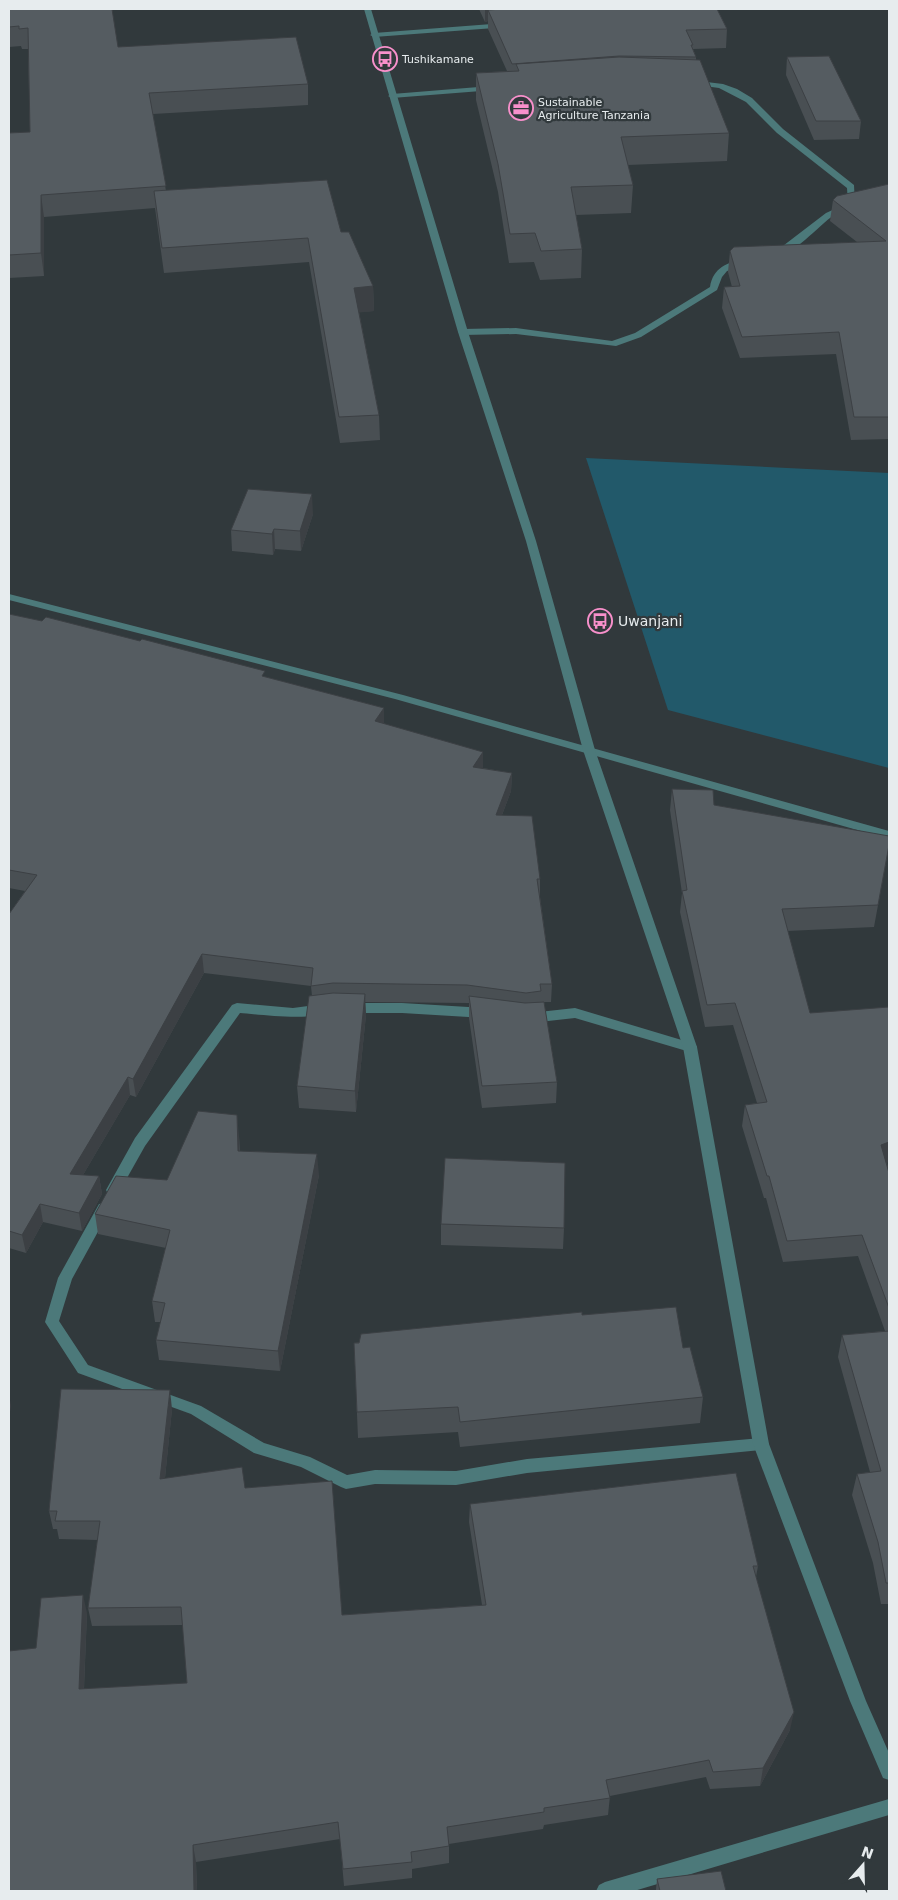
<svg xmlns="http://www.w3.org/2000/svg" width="898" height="1900" viewBox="0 0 898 1900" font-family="'DejaVu Sans',sans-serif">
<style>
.green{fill:#22596a}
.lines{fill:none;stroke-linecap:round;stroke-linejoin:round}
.service{fill:#4c797a;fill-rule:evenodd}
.minor{fill:#4c797a;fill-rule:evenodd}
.tertiary{fill:#4c797a;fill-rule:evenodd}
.wall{fill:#494f53}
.shaded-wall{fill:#3c4044}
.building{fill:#555c61;stroke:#3c4044}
.labels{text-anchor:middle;stroke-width:4.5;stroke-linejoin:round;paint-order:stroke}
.far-poi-label{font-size:11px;fill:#e7ecee;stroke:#31393c;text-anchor:start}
.poi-label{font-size:14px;fill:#e7ecee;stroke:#31393c;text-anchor:start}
</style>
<rect width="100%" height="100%" fill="#31393c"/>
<path class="green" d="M 586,458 L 889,473 L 889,768 L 668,710 Z"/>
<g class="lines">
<path class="service" d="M 690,80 L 723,84 L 737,89 L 752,98 L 783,129 L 854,185 L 855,206 C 847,211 837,213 830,218 C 818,227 790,258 775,256 L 775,252 L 826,213 L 848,203 L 847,188 L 777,133 L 746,102 L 719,88 L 690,84 Z
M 491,86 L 495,88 L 494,90 L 392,98 L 388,96 L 392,94 Z
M 745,259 L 748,260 L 748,264 L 727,271 L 722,277 L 717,290 L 641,337 L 616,346 L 516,334 L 463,335 L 458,332 L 463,329 L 516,328 L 612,341 L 635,333 L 710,287 C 713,268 727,262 745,259 Z"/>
<path class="minor" d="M 505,23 L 508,23 L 508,27 L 374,37 L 370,35 L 374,33 Z
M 9,594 L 403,695 L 889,831 L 889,839 L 395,699 L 9,600 Z
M 237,1003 L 293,1008 L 323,1004 L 329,1009 C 321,1023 257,1014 240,1013 L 145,1146 L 118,1194 L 108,1194 L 106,1190 L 135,1138 L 232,1005 Z
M 350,1003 L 402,1003 L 485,1008 L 491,1013 L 485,1018 L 402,1013 L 350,1013 L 344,1008 Z
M 575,1008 L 695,1044 L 697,1047 L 695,1050 L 690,1052 L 575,1018 L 530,1023 L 524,1018 L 530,1013 Z
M 104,1203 L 109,1204 L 111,1208 L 72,1279 L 59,1321 L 88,1365 L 201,1406 L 264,1443 L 310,1457 L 347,1475 L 375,1470 L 456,1471 L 527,1459 L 761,1438 L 766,1439 L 769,1444 L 766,1449 L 761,1450 L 527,1473 L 456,1485 L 375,1484 L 346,1489 L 341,1487 L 301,1467 L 254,1453 L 191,1414 L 78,1373 L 45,1322 L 58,1278 L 99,1204 Z
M 889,1799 L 889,1815 L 634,1891 L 596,1891 L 599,1885 L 605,1882 Z"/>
<path class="tertiary" d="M 364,9 L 371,9 L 468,332 L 536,541 L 595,750 L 697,1047 L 769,1444 L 866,1701 L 889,1753 L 889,1780 L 883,1778 L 850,1701 L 753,1444 L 683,1047 L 583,750 L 526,541 L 458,332 Z"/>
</g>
<path class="wall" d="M 9,9 L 118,47 L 308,84 L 308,105 L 153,114 L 166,191 L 341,232 L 373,286 L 374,311 L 359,312 L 379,415 L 380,440 L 340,443 L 309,262 L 164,273 L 155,208 L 44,217 L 44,276 L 9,278 L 9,133 L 30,132 L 28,49 L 22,49 L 21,46 L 9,47 Z
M 479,9 L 717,9 L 727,29 L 726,48 L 693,49 L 696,57 L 696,60 L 729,133 L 727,161 L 628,165 L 633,185 L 631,213 L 576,215 L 582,249 L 581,278 L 540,280 L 534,262 L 509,263 L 498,192 L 476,100 L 476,73 L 507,71 L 488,29 L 488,21 L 485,22 Z
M 787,57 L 861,121 L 859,139 L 814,140 L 786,75 Z
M 889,184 L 889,439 L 851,440 L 836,354 L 740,358 L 722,308 L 724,287 L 732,287 L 728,272 L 730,251 L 857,242 L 830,221 L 833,200 Z
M 313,514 L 301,551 L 275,549 L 273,555 L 232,551 L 231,530 Z
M 9,614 L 265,677 L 384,708 L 384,724 L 483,768 L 512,773 L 511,791 L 502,815 L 540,879 L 540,897 L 552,984 L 551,1002 L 544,1002 L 557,1082 L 556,1103 L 482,1108 L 469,1018 L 469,1003 L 365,1002 L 366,1015 L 356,1112 L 299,1108 L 297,1086 L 312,996 L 311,986 L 204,973 L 136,1097 L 130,1095 L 83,1175 L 99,1176 L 102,1194 L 82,1231 L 43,1222 L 26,1253 L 9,1248 L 9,914 L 25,891 L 9,888 Z
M 672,789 L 714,805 L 889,845 L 874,927 L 787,931 L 810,1013 L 887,1163 L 889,1173 L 889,1604 L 881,1604 L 873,1563 L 852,1495 L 857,1474 L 870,1472 L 838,1357 L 842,1335 L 885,1331 L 858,1256 L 783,1262 L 766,1198 L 764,1198 L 742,1126 L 745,1105 L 757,1103 L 733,1025 L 705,1027 L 680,912 L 682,893 L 670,810 Z
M 239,1136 L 240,1151 L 319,1175 L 280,1371 L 159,1360 L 156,1340 L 161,1322 L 155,1322 L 152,1301 L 166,1248 L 98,1234 L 95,1214 L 167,1180 Z
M 441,1224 L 564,1228 L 563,1249 L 441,1245 Z
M 582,1315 L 683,1348 L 703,1397 L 700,1423 L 460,1447 L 458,1432 L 358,1438 L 354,1343 Z
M 172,1409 L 165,1478 L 245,1488 L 342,1615 L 482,1605 L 469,1522 L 470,1504 L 758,1566 L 756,1577 L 790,1730 L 760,1786 L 710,1789 L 706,1777 L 610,1796 L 608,1815 L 544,1825 L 543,1829 L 449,1844 L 449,1863 L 412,1869 L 412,1878 L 344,1886 L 340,1839 L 196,1862 L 197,1891 L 9,1891 L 36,1648 L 87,1613 L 84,1689 L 187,1683 L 183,1625 L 92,1626 L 88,1608 L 98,1540 L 59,1539 L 57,1529 L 53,1529 L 49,1511 Z
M 657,1879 L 726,1891 L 656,1891 L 656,1889 Z"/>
<path class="shaded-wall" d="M 485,9 L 608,9 L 488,10 L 488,21 L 485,22 Z
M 41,195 L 44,217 L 44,276 L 41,253 Z
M 373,286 L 374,311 L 355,313 L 354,288 Z
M 312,494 L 313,514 L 301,551 L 300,531 Z
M 274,529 L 275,549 L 273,555 L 272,534 Z
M 384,708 L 384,726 L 375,721 Z
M 483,752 L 483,770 L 473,767 Z
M 512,773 L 511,791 L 495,833 L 496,815 Z
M 202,954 L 204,973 L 136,1097 L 133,1079 Z
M 365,994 L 366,1015 L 356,1112 L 355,1091 Z
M 128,1077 L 130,1095 L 73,1192 L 70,1174 Z
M 237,1115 L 239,1136 L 240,1171 L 238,1151 Z
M 889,1142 L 889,1162 L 877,1167 L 881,1145 Z
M 317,1154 L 319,1175 L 280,1371 L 278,1351 Z
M 99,1176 L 102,1194 L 82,1231 L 79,1213 Z
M 40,1204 L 43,1222 L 26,1253 L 22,1235 Z
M 170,1390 L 172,1409 L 163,1497 L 160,1479 Z
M 9,1394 L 11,1406 L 9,1418 Z
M 83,1595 L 87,1613 L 83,1707 L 79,1689 Z
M 794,1712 L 790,1730 L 760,1786 L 763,1768 Z
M 193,1845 L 196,1862 L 197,1891 L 194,1891 Z"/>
<path class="building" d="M 9,9 L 112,9 L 118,47 L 296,37 L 308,84 L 149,93 L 166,186 L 41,195 L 41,253 L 9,255 L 9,133 L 30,132 L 28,28 L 19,29 L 19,26 L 9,27 Z
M 502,9 L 717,9 L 727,29 L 686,30 L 693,45 L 691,45 L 696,57 L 619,56 L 512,64 L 488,10 Z
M 829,56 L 861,121 L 816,121 L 787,57 Z
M 619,57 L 700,60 L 729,133 L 621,137 L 633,185 L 571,187 L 582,249 L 541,251 L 535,233 L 510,234 L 498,164 L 476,73 L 519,71 L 516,64 Z
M 327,180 L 341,232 L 349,232 L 373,286 L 354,288 L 379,415 L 339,417 L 308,238 L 162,248 L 154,191 Z
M 889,184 L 889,417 L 854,417 L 839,332 L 742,337 L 724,287 L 740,286 L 730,251 L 734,247 L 886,241 L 833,200 L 837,196 Z
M 248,489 L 312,494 L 300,531 L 274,529 L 272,534 L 231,530 Z
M 9,614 L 42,621 L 46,617 L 140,641 L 142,639 L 265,671 L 262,676 L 384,708 L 375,721 L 483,752 L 473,767 L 512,773 L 496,815 L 532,816 L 540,879 L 537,879 L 552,984 L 540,984 L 541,991 L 526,993 L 467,985 L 333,983 L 311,986 L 313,968 L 202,954 L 133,1079 L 128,1077 L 70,1174 L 99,1176 L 79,1213 L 40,1204 L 22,1235 L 9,1231 L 9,914 L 37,875 L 9,870 Z
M 672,789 L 713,790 L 714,805 L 889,836 L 889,845 L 878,905 L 782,909 L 810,1013 L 889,1007 L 889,1142 L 881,1145 L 889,1173 L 889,1308 L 862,1235 L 787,1241 L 769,1176 L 767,1176 L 745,1105 L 767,1102 L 735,1003 L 707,1005 L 682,891 L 687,890 Z
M 333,993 L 365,994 L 355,1091 L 297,1086 L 309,996 Z
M 469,996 L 525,1003 L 544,1002 L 557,1082 L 482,1086 Z
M 198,1111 L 237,1115 L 238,1151 L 317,1154 L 278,1351 L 156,1340 L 165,1303 L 152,1301 L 170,1230 L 95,1214 L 116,1176 L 167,1180 Z
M 445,1158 L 565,1163 L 564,1228 L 441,1224 Z
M 676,1307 L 683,1348 L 690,1347 L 703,1397 L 460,1422 L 458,1407 L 357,1412 L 354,1343 L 359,1343 L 361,1334 L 582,1312 L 582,1315 Z
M 889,1331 L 889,1583 L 886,1583 L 878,1542 L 857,1474 L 881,1471 L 842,1335 Z
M 61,1389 L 170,1390 L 160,1479 L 242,1467 L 245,1488 L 332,1481 L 342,1615 L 486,1605 L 470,1504 L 736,1473 L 758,1566 L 753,1566 L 794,1712 L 763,1768 L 713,1772 L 709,1760 L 606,1780 L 610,1798 L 544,1808 L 544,1812 L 447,1827 L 449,1846 L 411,1852 L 412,1862 L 343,1869 L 338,1822 L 193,1845 L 194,1891 L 9,1891 L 9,1651 L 36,1648 L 41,1598 L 83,1595 L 79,1689 L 187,1683 L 181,1607 L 88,1608 L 100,1521 L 55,1521 L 57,1511 L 49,1511 Z
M 721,1871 L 726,1891 L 660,1891 L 657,1879 Z"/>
<defs>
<symbol id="bus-ring" viewBox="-11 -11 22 22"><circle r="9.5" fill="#31393c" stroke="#f890cb" stroke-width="1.5"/><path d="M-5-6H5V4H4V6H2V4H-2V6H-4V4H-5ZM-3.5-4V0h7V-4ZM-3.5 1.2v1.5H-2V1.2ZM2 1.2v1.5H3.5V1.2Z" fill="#f890cb"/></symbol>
<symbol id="office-ring" viewBox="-11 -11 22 22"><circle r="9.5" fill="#31393c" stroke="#f890cb" stroke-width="1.5"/><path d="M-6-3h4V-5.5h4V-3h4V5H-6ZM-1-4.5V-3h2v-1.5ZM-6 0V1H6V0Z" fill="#f890cb"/></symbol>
</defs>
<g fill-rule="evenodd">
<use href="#bus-ring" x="371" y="45" width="28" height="28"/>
<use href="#office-ring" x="507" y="94" width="28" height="28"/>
<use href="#bus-ring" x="586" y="607" width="28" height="28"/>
</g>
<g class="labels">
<g class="far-poi-label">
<text x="402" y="63">Tushikamane</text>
<text x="538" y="106">Sustainable<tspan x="538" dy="13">Agriculture Tanzania</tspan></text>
</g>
<g class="poi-label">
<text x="618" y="626">Uwanjani</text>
</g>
</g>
<rect width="898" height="1900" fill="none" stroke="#e7ecee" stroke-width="20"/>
<g transform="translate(863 1865) rotate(20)" stroke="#31393c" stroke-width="4" paint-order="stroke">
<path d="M0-4L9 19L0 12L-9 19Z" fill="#e7ecee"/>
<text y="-8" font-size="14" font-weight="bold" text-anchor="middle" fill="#e7ecee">N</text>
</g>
</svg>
